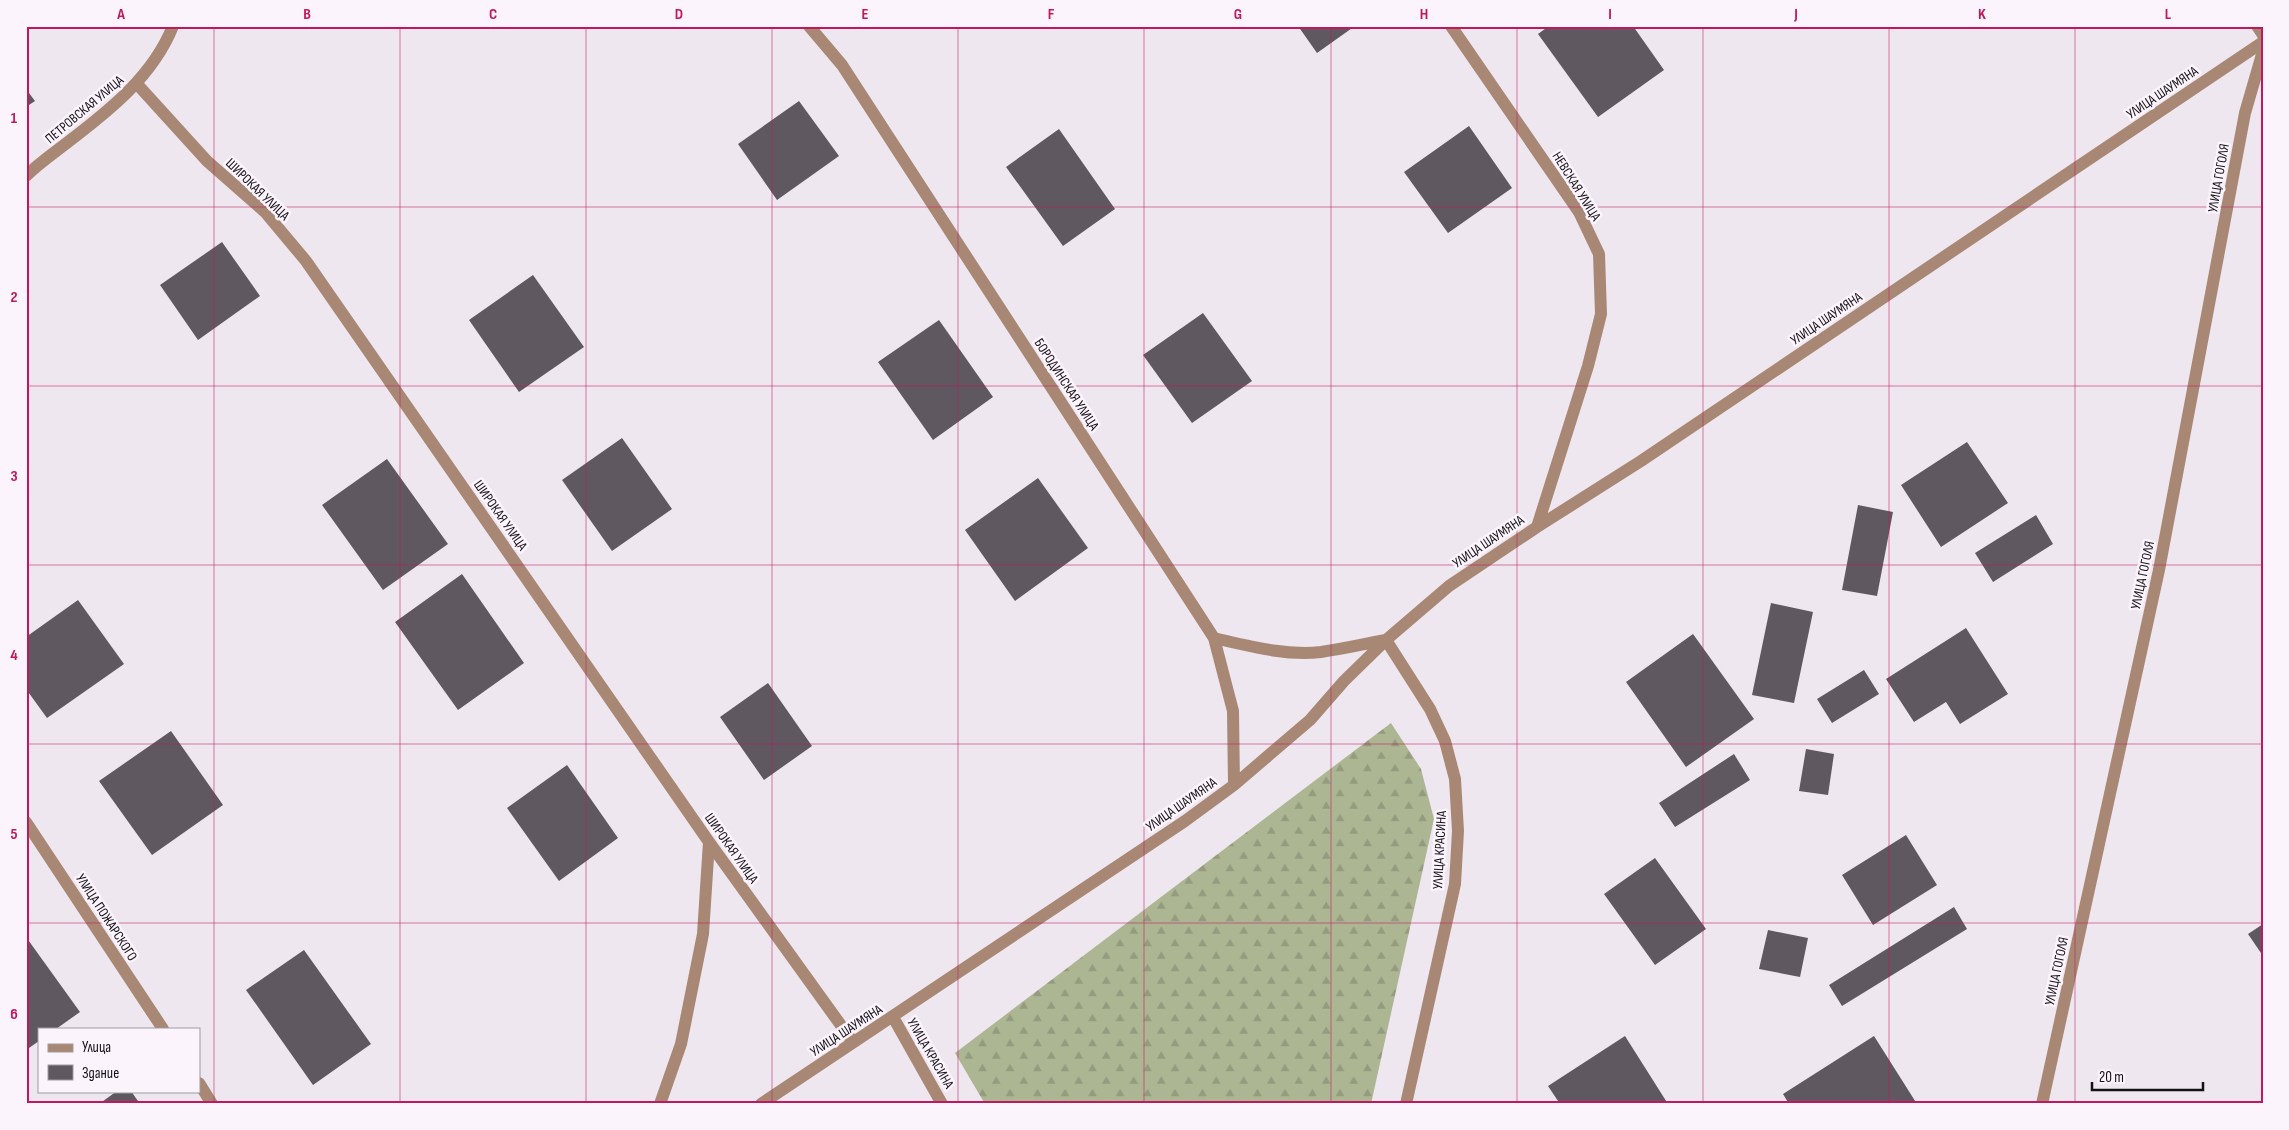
<svg xmlns="http://www.w3.org/2000/svg" width="2289" height="1130" viewBox="0 0 2289 1130" font-family="'Sofia Sans Condensed',sans-serif">
<style>
.forest{fill:url(#forest-firs)}
.building{fill:#5f5860}
.lines{fill:none;stroke-linecap:round;stroke-linejoin:round}
.minor{stroke:#a88875;stroke-width:12}
.grid{fill:none;stroke:#c2185b;stroke-width:1;stroke-opacity:0.55}
.labels{text-anchor:middle;stroke-width:5;stroke-linejoin:round;paint-order:stroke}
.street-label{font-size:14px;fill:#141114;stroke:#fcf4fd}
.neatline{fill:none;stroke:#c2185b;stroke-width:2}
.grid-label{font-size:16px;text-anchor:middle;font-weight:bold;fill:#c2185b}
</style>
<defs>
<pattern id="forest-firs" width="22" height="20" patternUnits="userSpaceOnUse" patternTransform="scale(1.25)"><rect width="22" height="20" fill="#adb693"/><path d="M5 1l3.5 6h-7zM16 11l3.5 6h-7z" fill="#949b7e"/></pattern>
</defs>
<rect width="100%" height="100%" fill="#efe7f0"/>
<path class="forest" d="M 1391,723 L 1421,769 L 1434,819 L 1371,1104 L 985,1104 L 955,1053 Z"/>
<path class="building" d="M 1298,26 L 1355,26 L 1317,53 Z
M 1549,26 L 1633,26 L 1664,70 L 1598,117 L 1538,34 Z
M 26,89 L 35,101 L 26,107 Z
M 799,101 L 839,156 L 777,200 L 738,144 Z
M 1469,126 L 1512,188 L 1448,233 L 1404,172 Z
M 1059,129 L 1115,209 L 1063,246 L 1006,167 Z
M 222,242 L 260,296 L 198,340 L 160,285 Z
M 533,275 L 584,347 L 519,392 L 469,320 Z
M 1203,313 L 1252,381 L 1192,423 L 1143,355 Z
M 939,320 L 993,397 L 933,440 L 878,362 Z
M 622,438 L 672,509 L 612,551 L 562,480 Z
M 1967,442 L 2008,503 L 1941,547 L 1901,485 Z
M 387,459 L 448,544 L 383,590 L 322,505 Z
M 1038,478 L 1088,548 L 1015,601 L 965,530 Z
M 1858,505 L 1893,512 L 1877,596 L 1842,590 Z
M 2036,515 L 2053,544 L 1993,582 L 1975,553 Z
M 462,574 L 524,663 L 458,710 L 395,622 Z
M 78,600 L 124,664 L 47,718 L 26,689 L 26,637 Z
M 1771,603 L 1813,612 L 1794,703 L 1752,695 Z
M 1966,628 L 2008,694 L 1960,724 L 1946,702 L 1914,722 L 1886,679 Z
M 1693,634 L 1754,719 L 1686,767 L 1626,682 Z
M 1864,670 L 1879,694 L 1832,723 L 1817,699 Z
M 768,683 L 812,746 L 764,780 L 720,717 Z
M 171,731 L 223,805 L 152,855 L 99,781 Z
M 1806,749 L 1834,754 L 1828,795 L 1799,791 Z
M 1734,754 L 1750,780 L 1675,827 L 1659,803 Z
M 567,765 L 618,838 L 559,881 L 507,808 Z
M 1906,835 L 1937,885 L 1873,925 L 1842,875 Z
M 1655,858 L 1706,929 L 1655,965 L 1604,894 Z
M 1954,907 L 1967,929 L 1842,1006 L 1829,985 Z
M 2263,924 L 2263,956 L 2248,934 Z
M 1768,930 L 1808,938 L 1800,977 L 1759,969 Z
M 26,937 L 80,1012 L 56,1029 L 39,1029 L 39,1041 L 29,1048 L 26,1044 Z
M 304,950 L 371,1044 L 313,1085 L 246,990 Z
M 1625,1036 L 1668,1104 L 1560,1104 L 1548,1086 Z
M 1874,1036 L 1917,1104 L 1789,1104 L 1783,1094 Z
M 117,1091 L 131,1091 L 140,1104 L 99,1104 Z"/>
<g class="lines">
<path class="minor" d="M 809,26 L 842,65 L 1214,638 L 1233,711 L 1234,785
M 1451,26 L 1579,212 L 1599,254 L 1601,314 L 1588,366 L 1537,527
M 2257,26 L 2263,35
M 137,84 L 207,161 L 265,212 L 306,261 L 709,842 L 853,1042
M 26,176 C 39,163 54,153 68,142 C 110,110 153,76 173,26
M 1214,638 C 1249,646 1285,656 1321,652 C 1343,649 1364,644 1386,640 L 1430,709 L 1445,741 L 1455,779 L 1458,831 L 1455,884 L 1406,1104
M 26,822 L 163,1029
M 893,1017 L 942,1104
M 199,1083 L 212,1104
M 660,1104 L 681,1044 L 703,934 L 709,842
M 761,1104 L 1185,821 L 1234,785 L 1310,720 L 1344,681 L 1386,640 L 1449,586 L 1537,527 L 1641,461 L 2263,42
M 2042,1104 L 2159,570 L 2245,113 L 2263,51"/>
</g>
<path class="grid" d="M 214,26 L 214,1104M 400,26 L 400,1104M 586,26 L 586,1104M 772,26 L 772,1104M 958,26 L 958,1104M 1144,26 L 1144,1104M 1331,26 L 1331,1104M 1517,26 L 1517,1104M 1703,26 L 1703,1104M 1889,26 L 1889,1104M 2075,26 L 2075,1104M 26,207 L 2263,207M 26,386 L 2263,386M 26,565 L 2263,565M 26,744 L 2263,744M 26,923 L 2263,923"/>
<g class="labels">
<g class="street-label">
<text transform="translate(2162 92) rotate(-34)" y="5">УЛИЦА ШАУМЯНА</text>
<text transform="translate(84 109) rotate(-40)" y="5">ПЕТРОВСКАЯ УЛИЦА</text>
<text transform="translate(2218 178) rotate(-80)" y="5">УЛИЦА ГОГОЛЯ</text>
<text transform="translate(1577 186) rotate(58)" y="5">НЕВСКАЯ УЛИЦА</text>
<text transform="translate(258 189) rotate(44)" y="5">ШИРОКАЯ УЛИЦА</text>
<text transform="translate(1826 318) rotate(-34)" y="5">УЛИЦА ШАУМЯНА</text>
<text transform="translate(1067 384) rotate(57)" y="5">БОРОДИНСКАЯ УЛИЦА</text>
<text transform="translate(501 515) rotate(55)" y="5">ШИРОКАЯ УЛИЦА</text>
<text transform="translate(1488 541) rotate(-34)" y="5">УЛИЦА ШАУМЯНА</text>
<text transform="translate(2142 575) rotate(-78)" y="5">УЛИЦА ГОГОЛЯ</text>
<text transform="translate(1181 804) rotate(-35)" y="5">УЛИЦА ШАУМЯНА</text>
<text transform="translate(732 848) rotate(55)" y="5">ШИРОКАЯ УЛИЦА</text>
<text transform="translate(1439 850) rotate(-87)" y="5">УЛИЦА КРАСИНА</text>
<text transform="translate(107 917) rotate(57)" y="5">УЛИЦА ПОЖАРСКОГО</text>
<text transform="translate(2056 971) rotate(-78)" y="5">УЛИЦА ГОГОЛЯ</text>
<text transform="translate(846 1030) rotate(-33)" y="5">УЛИЦА ШАУМЯНА</text>
<text transform="translate(931 1053) rotate(60)" y="5">УЛИЦА КРАСИНА</text>
</g>
</g>
<rect width="2289" height="1130" fill="none" stroke="#fcf4fd" stroke-width="55"/>
<rect x="38" y="1028" width="162" height="65" fill="#fcf4fd" stroke="#9f99a0"/>
<rect x="48" y="1044" width="25" height="8" fill="#a88875" stroke="#9f99a0"/>
<text x="82" y="1052" font-size="15" fill="#141114">Улица</text>
<rect x="48" y="1065" width="25" height="15" fill="#5f5860" stroke="#9f99a0"/>
<text x="82" y="1078" font-size="15" fill="#141114">Здание</text>
<path d="M2092 1082v8h111v-8" fill="none" stroke="#141114" stroke-width="2.5"/>
<text x="2099" y="1082" font-size="15" fill="#141114" stroke="#fcf4fd" stroke-width="4" paint-order="stroke">20 m</text>
<rect x="28" y="28" width="2234" height="1074" class="neatline"/>
<g class="grid-label">
<text x="121" y="19">A</text>
<text x="307" y="19">B</text>
<text x="493" y="19">C</text>
<text x="679" y="19">D</text>
<text x="865" y="19">E</text>
<text x="1051" y="19">F</text>
<text x="1238" y="19">G</text>
<text x="1424" y="19">H</text>
<text x="1610" y="19">I</text>
<text x="1796" y="19">J</text>
<text x="1982" y="19">K</text>
<text x="2168" y="19">L</text>
<text x="14" y="123">1</text>
<text x="14" y="302">2</text>
<text x="14" y="481">3</text>
<text x="14" y="660">4</text>
<text x="14" y="839">5</text>
<text x="14" y="1019">6</text>
</g>
</svg>
